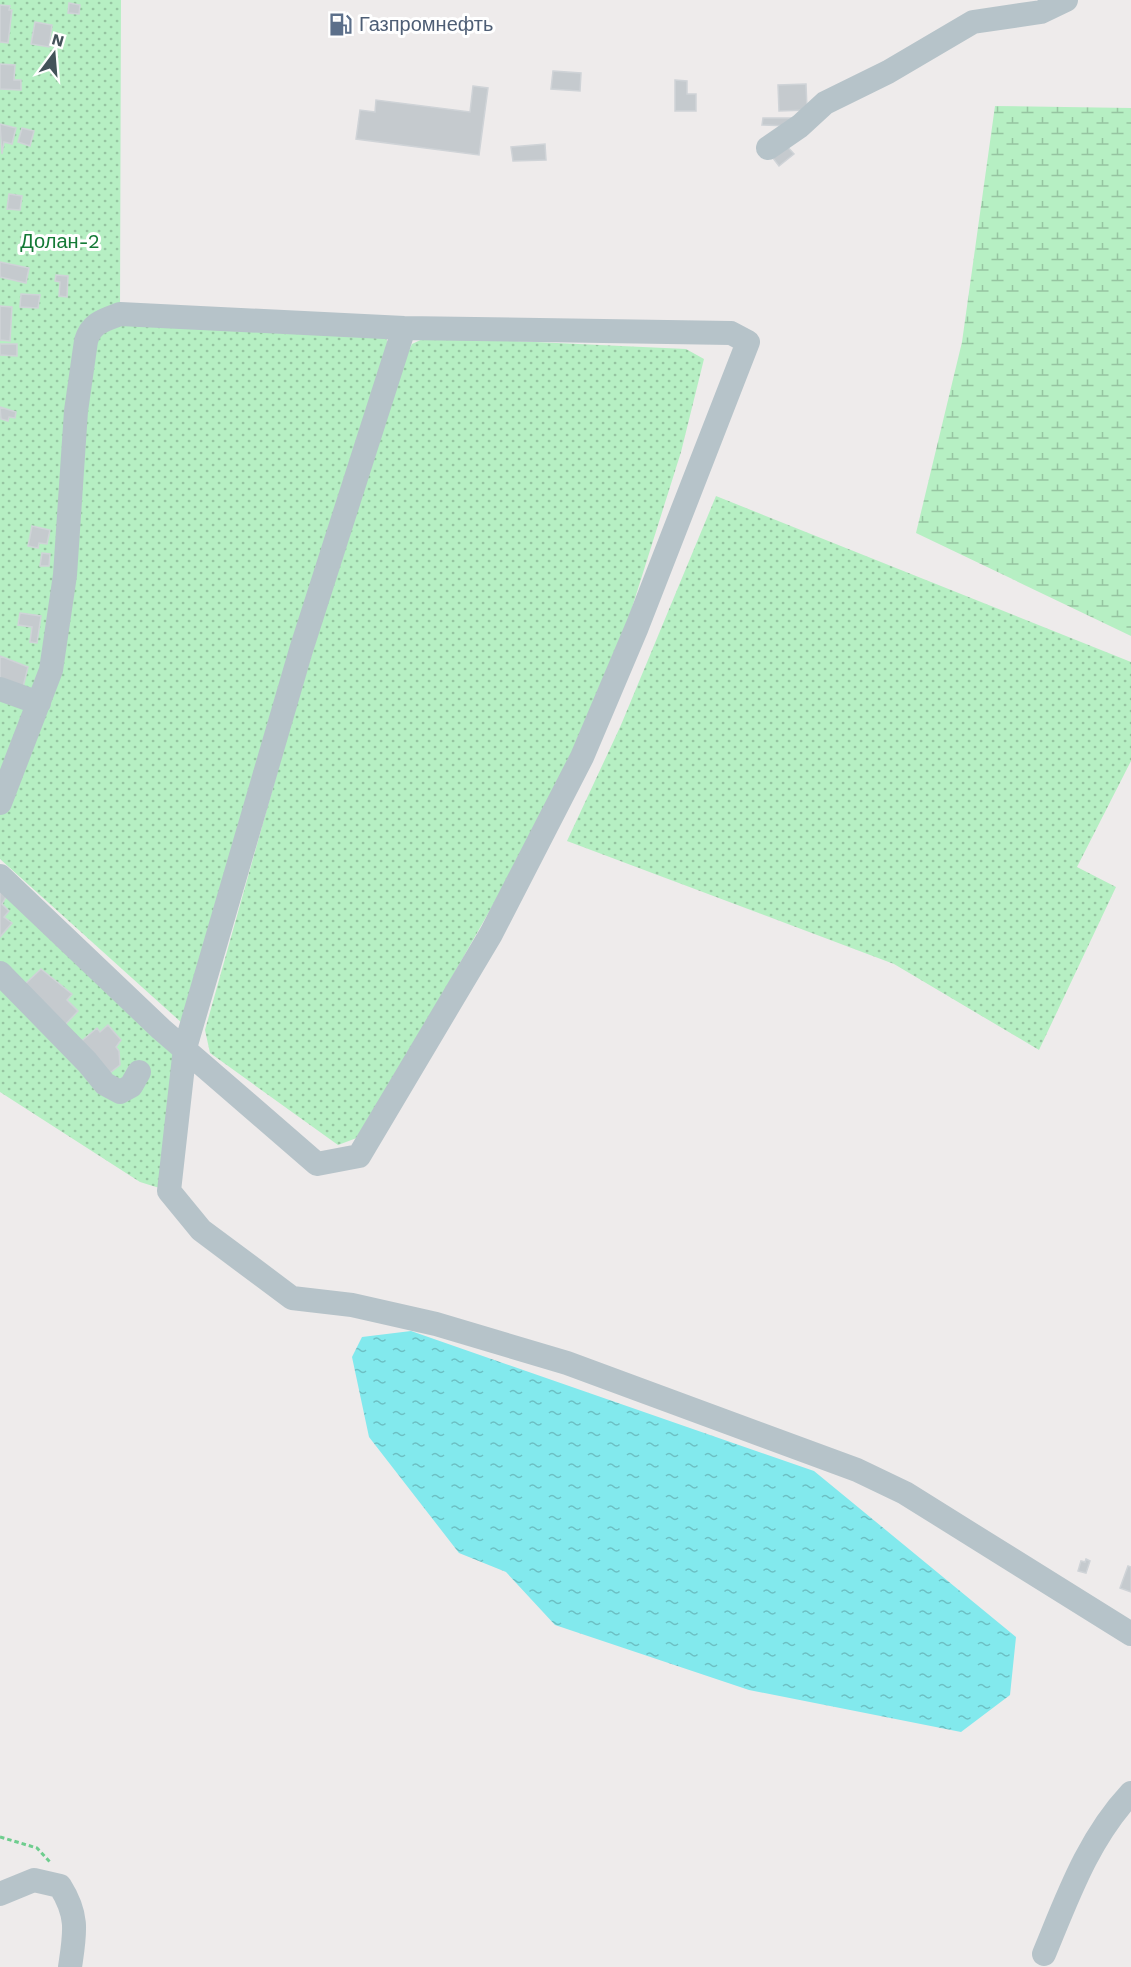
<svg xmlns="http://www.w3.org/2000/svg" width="1131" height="1967" viewBox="0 0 1131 1967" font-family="'Work Sans',sans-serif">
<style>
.grass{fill:url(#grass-dots)}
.wetland{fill:url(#wetland-marsh)}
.water{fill:url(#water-ripples)}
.building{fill:#c5cace;stroke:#cfd3d7;stroke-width:1.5}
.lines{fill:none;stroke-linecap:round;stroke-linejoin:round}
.path{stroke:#6ecd8e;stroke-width:3;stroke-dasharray:4.5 3;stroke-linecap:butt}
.minor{stroke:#b6c3c9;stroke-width:24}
.labels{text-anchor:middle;stroke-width:6;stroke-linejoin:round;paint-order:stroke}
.service-label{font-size:20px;fill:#4e5e75;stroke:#fff;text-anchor:start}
.park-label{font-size:20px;fill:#147a36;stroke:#fff}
</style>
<defs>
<pattern id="grass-dots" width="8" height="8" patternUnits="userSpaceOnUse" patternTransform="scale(1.5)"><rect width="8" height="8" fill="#b6efc3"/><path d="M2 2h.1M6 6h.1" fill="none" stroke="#96c4a1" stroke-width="1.8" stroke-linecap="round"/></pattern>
<pattern id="wetland-marsh" width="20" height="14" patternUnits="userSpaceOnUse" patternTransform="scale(1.5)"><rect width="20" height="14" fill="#b6efc3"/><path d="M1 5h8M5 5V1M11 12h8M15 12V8" fill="none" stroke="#96c4a1"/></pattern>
<pattern id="water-ripples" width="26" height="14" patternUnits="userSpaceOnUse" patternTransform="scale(1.5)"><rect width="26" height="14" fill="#82e9ed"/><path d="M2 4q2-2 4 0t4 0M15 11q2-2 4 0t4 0" fill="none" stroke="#6cbfc3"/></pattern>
</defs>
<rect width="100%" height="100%" fill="#eeebeb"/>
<path class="grass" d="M 0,0 L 121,0 L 120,314 L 97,323 L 51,670 L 0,803 Z
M 120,320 L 384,331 L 389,348 L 183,1024 L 0,859 L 0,812 L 54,669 L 91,336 Z
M 427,337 L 686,349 L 704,359 L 681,452 L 619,649 L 562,783 L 362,1136 L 338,1145 L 210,1053 L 205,1030 L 293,716 L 397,375 L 412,344 Z
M 716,496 L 1131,662 L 1131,761 L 1077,867 L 1116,887 L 1039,1050 L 894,964 L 567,841 L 621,725 Z
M 0,876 L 185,1048 L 169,1191 L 140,1182 L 0,1092 Z"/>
<path class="wetland" d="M 995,106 L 1131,108 L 1131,636 L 916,533 L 962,342 Z"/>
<path class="water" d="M 411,1331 L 814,1471 L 1016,1637 L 1010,1695 L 961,1732 L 749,1690 L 555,1625 L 506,1572 L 459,1553 L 369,1437 L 352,1357 L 362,1337 Z"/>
<path class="building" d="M 69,3 L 80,5 L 79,14 L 68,13 Z
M 0,5 L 10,6 L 9,10 L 12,10 L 8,43 L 0,42 Z
M 35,22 L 52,25 L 49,47 L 31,44 Z
M 0,64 L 15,65 L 14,80 L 21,80 L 21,90 L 0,89 Z
M 553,71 L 581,73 L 580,91 L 551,89 Z
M 675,80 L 687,81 L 687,94 L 696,94 L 696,111 L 675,111 Z
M 806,84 L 807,110 L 779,111 L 778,85 Z
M 473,86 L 488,88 L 479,155 L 356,139 L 360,110 L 375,112 L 376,100 L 470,112 Z
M 763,118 L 791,118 L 791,126 L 762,125 Z
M 0,124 L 16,128 L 12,144 L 4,142 L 2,154 Z
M 22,128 L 34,131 L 30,146 L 18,142 Z
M 783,142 L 794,154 L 779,166 L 769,153 Z
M 545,144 L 546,160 L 513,161 L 511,147 Z
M 9,194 L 22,196 L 20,210 L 7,209 Z
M 0,262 L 29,268 L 26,283 L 0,277 Z
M 56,275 L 68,276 L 67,297 L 59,296 L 60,282 L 55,281 Z
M 21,294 L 40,295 L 38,308 L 20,307 Z
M 0,306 L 12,307 L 10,341 L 0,340 Z
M 0,344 L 17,344 L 17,356 L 0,355 Z
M 0,407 L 16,412 L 15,418 L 9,417 L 8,421 L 1,419 Z
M 32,526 L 50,530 L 47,544 L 39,543 L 38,548 L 28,546 Z
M 42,553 L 50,554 L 49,566 L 40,566 Z
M 20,613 L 41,616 L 37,643 L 30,642 L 32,627 L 18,625 Z
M 0,656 L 28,667 L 23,687 L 0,681 Z
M 0,889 L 7,895 L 2,904 L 9,911 L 4,917 L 12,923 L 0,937 Z
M 41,969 L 72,994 L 67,1000 L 78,1011 L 63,1027 L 23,986 Z
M 108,1025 L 121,1040 L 116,1047 L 119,1051 L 120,1065 L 106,1076 L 78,1044 L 97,1028 L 100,1032 Z
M 1086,1559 L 1090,1561 L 1086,1573 L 1078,1571 L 1081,1561 L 1085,1562 Z
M 1128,1566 L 1131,1567 L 1131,1592 L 1120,1588 Z"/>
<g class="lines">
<path class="path" d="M 0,1837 L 37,1848 L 50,1862"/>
<path class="minor" d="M 768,148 L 800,126 L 825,103 L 888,72 L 973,22 L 1041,12 L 1066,0
M 404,328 L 301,650 L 185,1048 L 169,1191 L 201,1230 L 292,1298 L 352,1305 L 436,1324 L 567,1363 L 857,1470 L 905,1493 L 1131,1634
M 0,689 L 39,703
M 0,803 L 51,670 L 65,575 L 76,411 L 86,341 C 91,323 104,320 120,314 L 404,328 L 731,333 L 748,342 L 637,627 L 582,757 L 491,934 L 359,1156 L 317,1164 L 161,1029 L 0,876
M 0,973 L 87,1062 L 105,1084 L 120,1092 L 131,1086 L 139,1072
M 0,1894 L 34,1880 L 60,1886 C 79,1916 75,1933 70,1967
M 1044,1954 C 1068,1896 1088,1839 1131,1793"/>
</g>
<defs>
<symbol id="fuel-bare" viewBox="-9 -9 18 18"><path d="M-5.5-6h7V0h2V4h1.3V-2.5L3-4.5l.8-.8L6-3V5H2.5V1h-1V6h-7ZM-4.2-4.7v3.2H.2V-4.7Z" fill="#5c6f8a" stroke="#fff" stroke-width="2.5" paint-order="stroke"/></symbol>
</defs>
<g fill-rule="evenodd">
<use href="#fuel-bare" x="324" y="8" width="33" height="33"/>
</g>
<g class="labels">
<g class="service-label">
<text x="359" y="31">Газпромнефть</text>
</g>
<g class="park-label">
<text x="60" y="248">Долан-2</text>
</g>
</g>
<g transform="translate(54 54) rotate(16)" stroke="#ffffff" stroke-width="4.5" paint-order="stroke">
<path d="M0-4.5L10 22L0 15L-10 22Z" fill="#435259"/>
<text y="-9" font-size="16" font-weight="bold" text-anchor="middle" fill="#435259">N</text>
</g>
</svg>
